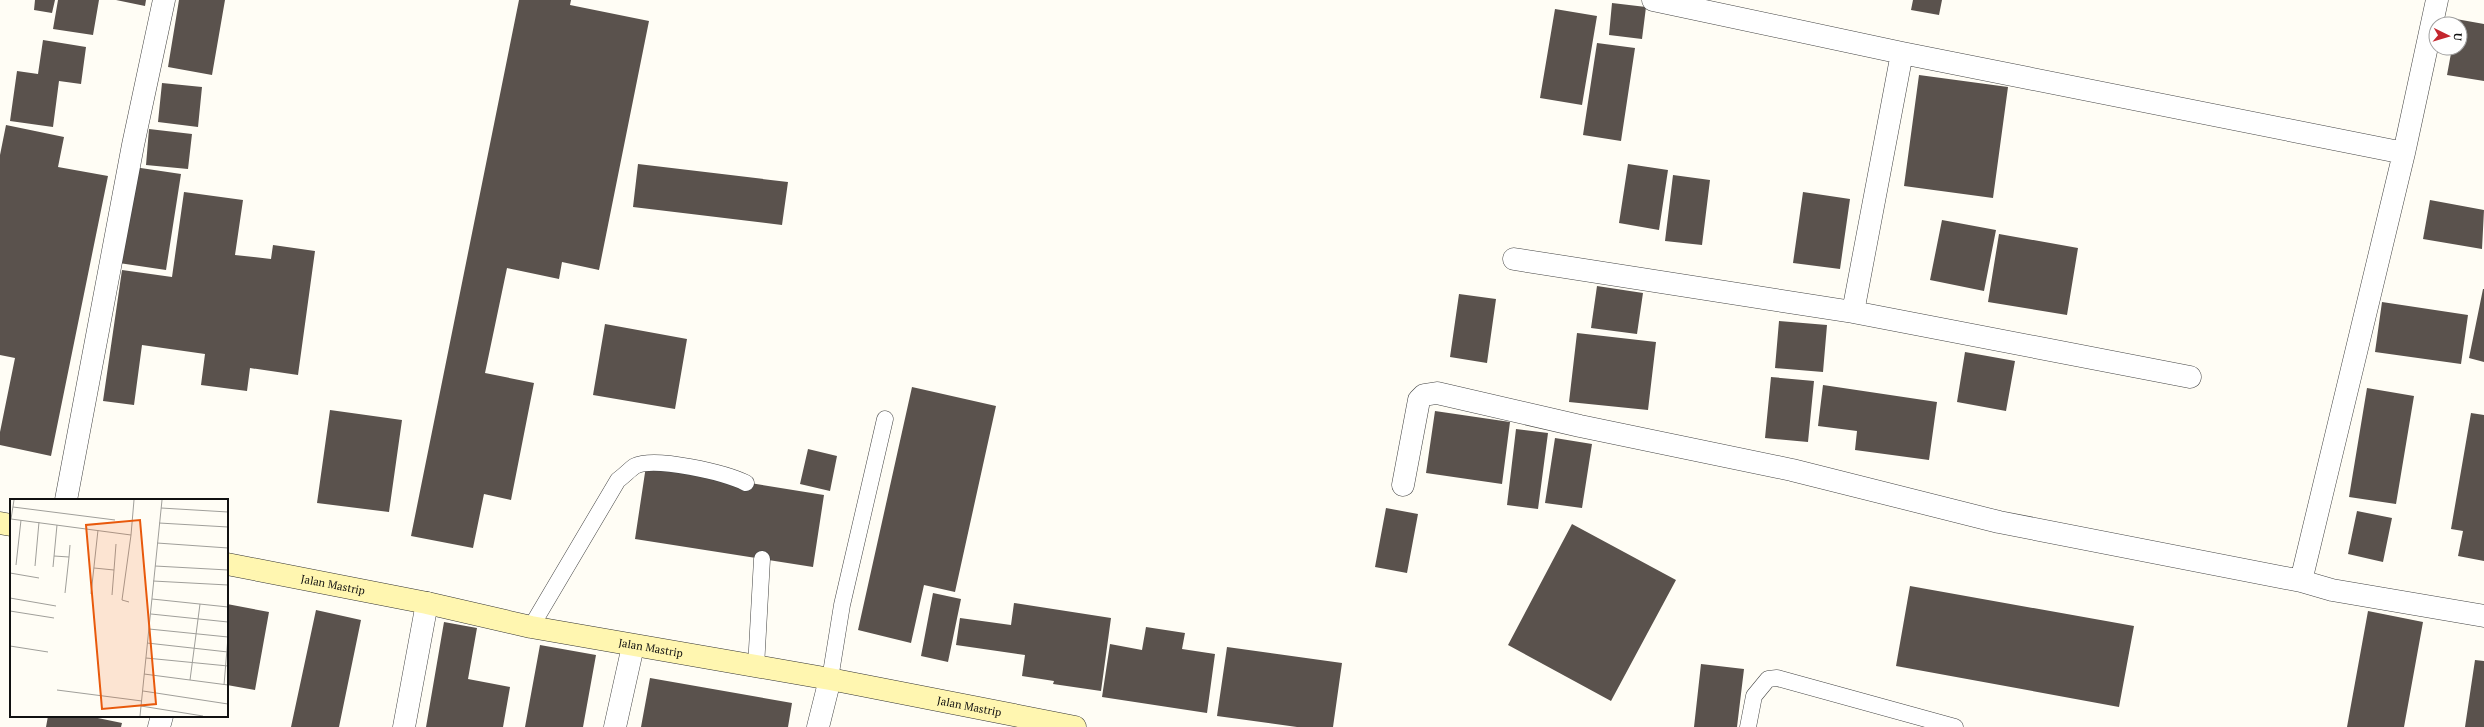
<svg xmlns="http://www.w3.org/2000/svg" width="2484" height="727" viewBox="0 0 2484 727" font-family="'PT Serif',serif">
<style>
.building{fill:#5a524d}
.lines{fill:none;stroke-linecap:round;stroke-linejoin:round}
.lane-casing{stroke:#444;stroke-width:17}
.street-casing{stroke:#444;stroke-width:23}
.secondary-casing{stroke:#333;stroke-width:23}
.lane{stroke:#fff;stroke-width:16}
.street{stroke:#fff;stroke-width:22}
.secondary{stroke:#fff6b0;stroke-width:22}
.labels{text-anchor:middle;stroke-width:4;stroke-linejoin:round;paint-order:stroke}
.street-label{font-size:11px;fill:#111;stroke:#fff}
.inset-road{fill:none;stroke:#a09f9a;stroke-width:1}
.view{fill:#e8590c;fill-opacity:0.15;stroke:#e8590c;stroke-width:2}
.inset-edge{fill:none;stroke:#111;stroke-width:2}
</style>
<rect width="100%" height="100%" fill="#fffdf5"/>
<path class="building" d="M 35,0 L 55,0 L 52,13 L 34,10 Z
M 58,0 L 99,0 L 93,35 L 53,29 Z
M 116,0 L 146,0 L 145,6 Z
M 179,0 L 225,0 L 212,75 L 168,67 Z
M 519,0 L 571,0 L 570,5 L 649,21 L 599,270 L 562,262 L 559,279 L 507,268 L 485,373 L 534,383 L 511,500 L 484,494 L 473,548 L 411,536 Z
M 1913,0 L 1942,0 L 1939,15 L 1911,10 Z
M 1612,3 L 1646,7 L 1642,39 L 1609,35 Z
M 1555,9 L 1597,16 L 1582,105 L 1540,98 Z
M 2456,19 L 2484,24 L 2484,81 L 2447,75 L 2452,48 L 2460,48 L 2460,24 L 2456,24 Z
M 43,40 L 86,47 L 81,84 L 59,81 L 53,127 L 10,121 L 17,71 L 38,74 Z
M 1597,43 L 1635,48 L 1621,141 L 1583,135 Z
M 1919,75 L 2008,87 L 1993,198 L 1904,186 Z
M 162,83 L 202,87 L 198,127 L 158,122 Z
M 6,125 L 64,137 L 58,167 L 108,176 L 51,456 L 0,445 L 0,432 L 15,358 L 0,355 L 0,155 Z
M 149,129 L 192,134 L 188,169 L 146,165 Z
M 638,164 L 788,182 L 782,225 L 633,207 Z
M 1628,164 L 1668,170 L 1659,230 L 1619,223 Z
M 134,167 L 181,174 L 166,270 L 119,263 Z
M 1673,175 L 1710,180 L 1702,245 L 1665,241 Z
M 184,192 L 243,200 L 235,255 L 271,259 L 273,245 L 315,251 L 298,375 L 250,368 L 247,391 L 201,385 L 205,354 L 142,345 L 134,405 L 103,401 L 122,270 L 172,277 Z
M 1803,192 L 1850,199 L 1840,269 L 1793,263 Z
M 2430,200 L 2484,210 L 2482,249 L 2423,239 Z
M 1942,220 L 1996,230 L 1984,291 L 1930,280 Z
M 1999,234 L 2078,248 L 2067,315 L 1988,302 Z
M 1597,286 L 1643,293 L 1637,334 L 1591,328 Z
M 2483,289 L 2484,289 L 2484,362 L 2469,358 Z
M 1459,294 L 1496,299 L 1487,363 L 1450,357 Z
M 2382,302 L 2468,315 L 2461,364 L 2375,352 Z
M 1779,321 L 1827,325 L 1823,372 L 1775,368 Z
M 605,324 L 687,339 L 675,409 L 593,395 Z
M 1577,333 L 1656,342 L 1648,410 L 1569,402 Z
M 1965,352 L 2015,361 L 2006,411 L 1957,402 Z
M 1771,377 L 1814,381 L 1808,442 L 1765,438 Z
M 1823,385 L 1937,402 L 1929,460 L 1855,450 L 1857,431 L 1818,426 Z
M 912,387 L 996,406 L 955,592 L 924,585 L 911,643 L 858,630 Z
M 2367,388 L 2414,396 L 2396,504 L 2349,497 Z
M 330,410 L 402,420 L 389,512 L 317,503 Z
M 1435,411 L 1510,422 L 1502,484 L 1426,473 Z
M 2471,413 L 2484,415 L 2484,561 L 2458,556 L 2463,531 L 2451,529 Z
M 1516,429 L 1548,433 L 1538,509 L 1507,505 Z
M 1555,438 L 1592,444 L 1582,508 L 1545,503 Z
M 808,449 L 837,456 L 830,491 L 800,484 Z
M 646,466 L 824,495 L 813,567 L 635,539 Z
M 1386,508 L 1418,514 L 1407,573 L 1375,567 Z
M 2357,511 L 2392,518 L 2383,562 L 2348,554 Z
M 1572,524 L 1676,580 L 1611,701 L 1508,645 Z
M 1910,586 L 2134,626 L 2119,707 L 1896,666 Z
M 933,593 L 961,599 L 948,662 L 921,656 Z
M 1014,603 L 1111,618 L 1101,691 L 1053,684 L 1054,681 L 1022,676 L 1025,655 L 956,645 L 960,618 L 1011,625 Z
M 227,604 L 269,612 L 255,690 L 227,685 Z
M 316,610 L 361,620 L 339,727 L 291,727 Z
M 2368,611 L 2423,622 L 2404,727 L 2347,727 Z
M 444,622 L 477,628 L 468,679 L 510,687 L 503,727 L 426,727 Z
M 1146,627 L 1185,633 L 1182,649 L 1215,654 L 1207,713 L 1102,697 L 1110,644 L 1142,650 Z
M 540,645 L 596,655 L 583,727 L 525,727 Z
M 1227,647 L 1342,663 L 1333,727 L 1297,727 L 1217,716 Z
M 2475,660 L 2484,661 L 2484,727 L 2465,727 Z
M 1701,664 L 1744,669 L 1737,727 L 1694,727 Z
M 650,678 L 792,703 L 788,727 L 641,727 Z
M 48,716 L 88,716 L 122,723 L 121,727 L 46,727 Z"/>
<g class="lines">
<defs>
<path id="lane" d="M 531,627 L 618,480 C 624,476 629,470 635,466 C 655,456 726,473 746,483
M 756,667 L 762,559
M 830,679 L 842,605 L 885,419
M 1748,727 L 1754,696 L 1768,679 L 1777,678 L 1955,727"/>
<path id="street" d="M 1653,0 L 1902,53 L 2404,153
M 2437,0 L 2404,153 L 2301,581 L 2332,590 L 2484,616
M 1514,259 L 1853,312 L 1902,53
M 1853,312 L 2190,377
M 1403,485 L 1419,400 L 1424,395 L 1437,393 L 1580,426 L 1792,470 L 1999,522 L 2301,581
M 66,500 L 133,145 L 164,0
M 159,727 L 162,716
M 404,727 L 427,603
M 615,727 L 633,646
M 818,727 L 830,679"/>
<g id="secondary">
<path d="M 0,523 L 11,525"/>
<path id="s1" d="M 227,564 L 427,603 L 531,627 L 830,679 L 1075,727"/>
</g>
</defs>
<use href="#lane" class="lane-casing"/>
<use href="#street" class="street-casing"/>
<use href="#secondary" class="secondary-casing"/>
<use href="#lane" class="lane"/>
<use href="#street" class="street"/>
<use href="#secondary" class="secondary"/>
</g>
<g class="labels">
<g class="street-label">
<text dy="4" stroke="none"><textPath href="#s1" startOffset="108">Jalan Mastrip</textPath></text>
<text dy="4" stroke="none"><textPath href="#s1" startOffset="432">Jalan Mastrip</textPath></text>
<text dy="4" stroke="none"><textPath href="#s1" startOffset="756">Jalan Mastrip</textPath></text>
</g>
</g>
<g transform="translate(10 499)">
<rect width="218" height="218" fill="#fffdf5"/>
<path class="inset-road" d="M 4,1 L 1,20 L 121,36 L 124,1M 3,8 L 105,21M 151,9 L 218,13M 149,24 L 218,28M 147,44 L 218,49M 44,57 L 59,58 L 60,46M 6,66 L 11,21M 25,67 L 29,23M 145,67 L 218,71M 43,68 L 47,26M 84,69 L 104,71 L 102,96M 104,71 L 106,45M 0,74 L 29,79M 143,82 L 218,86M 55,94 L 59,58M 81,95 L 88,31M 0,99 L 46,107M 142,100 L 218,108M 119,103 L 112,101 L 121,36M 0,112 L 44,119M 141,115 L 218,123M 139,130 L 218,138M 137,144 L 218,153M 0,147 L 38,153M 136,159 L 218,167M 134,175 L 218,186M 180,181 L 190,105M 214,186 L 218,138M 47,191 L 132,202M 133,192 L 218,205M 131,207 L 193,217M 130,217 L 152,1"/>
<path class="view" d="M 130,21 L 146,205 L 92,210 L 76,26 Z"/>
<rect width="218" height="218" class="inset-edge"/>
</g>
<g transform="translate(2448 36) rotate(95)"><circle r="19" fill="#ffffff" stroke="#a0a0a0"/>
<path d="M0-3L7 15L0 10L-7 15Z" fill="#c4262e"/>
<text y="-6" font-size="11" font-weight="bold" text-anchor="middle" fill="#111111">U</text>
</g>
</svg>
